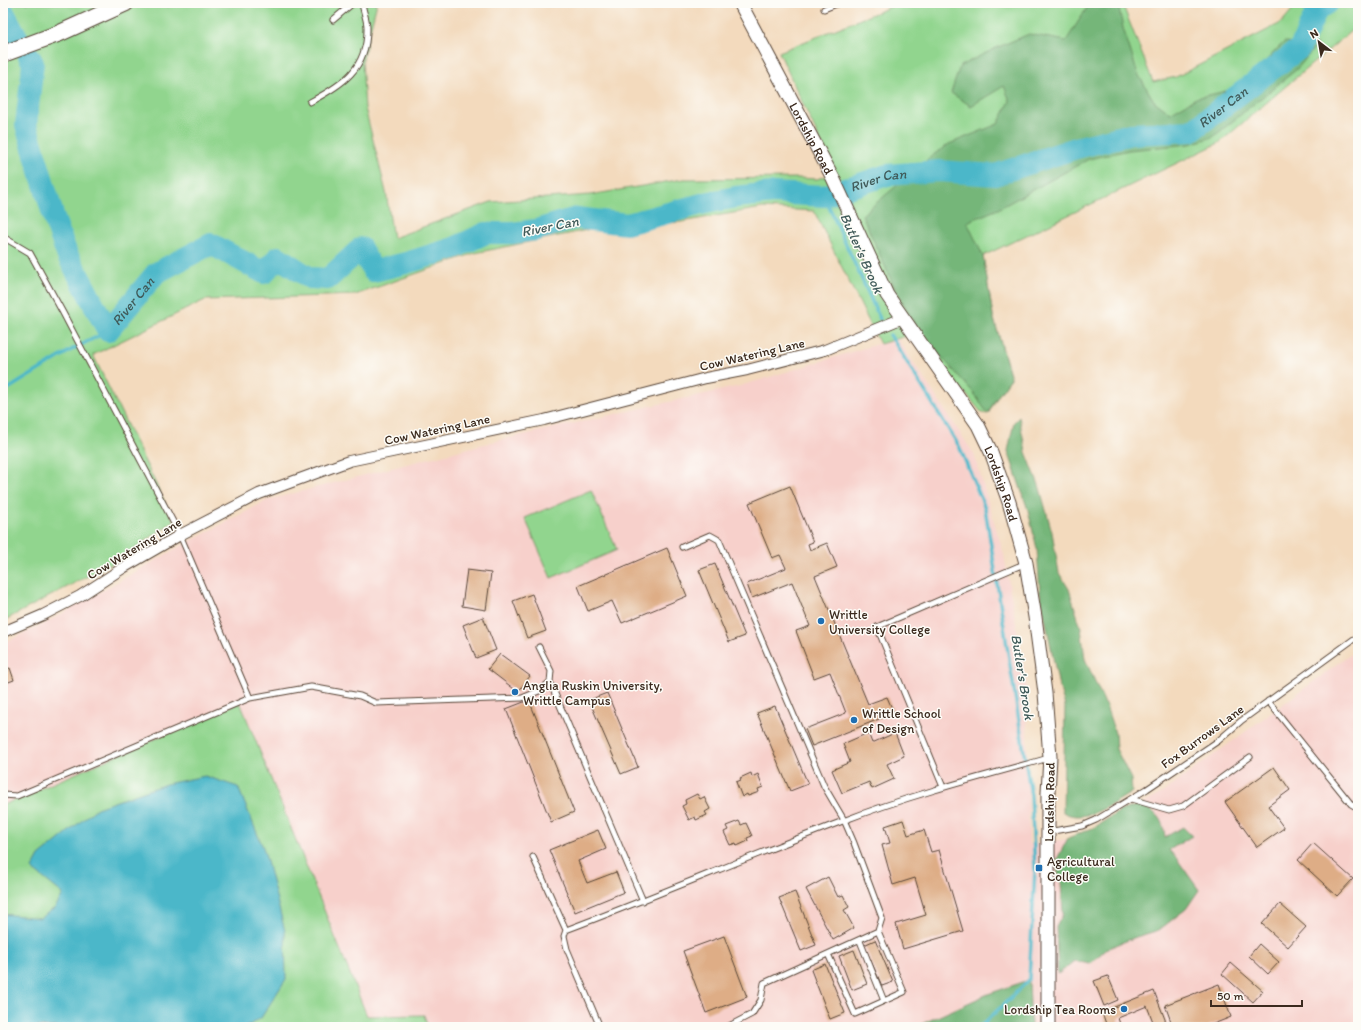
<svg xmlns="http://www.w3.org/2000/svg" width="1361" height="1030" viewBox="0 0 1361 1030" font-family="Itim,sans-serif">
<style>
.built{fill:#f7d0cb}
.green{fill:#91d58e;stroke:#668056}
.forest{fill:#74b679;stroke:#58704c}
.water{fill:#4cb7c9;stroke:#447074}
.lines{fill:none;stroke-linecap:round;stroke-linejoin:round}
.stream{stroke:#4cb7c9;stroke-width:3.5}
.river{stroke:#4cb7c9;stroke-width:22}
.building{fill:#dead86}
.service-casing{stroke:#574436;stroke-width:7}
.minor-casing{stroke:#574436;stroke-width:12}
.tertiary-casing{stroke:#574436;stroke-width:15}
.primary-casing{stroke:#574436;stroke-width:18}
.service{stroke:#fff;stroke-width:5}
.minor{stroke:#fff;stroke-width:10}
.tertiary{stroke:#fff;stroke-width:13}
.primary{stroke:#fff;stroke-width:16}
.poi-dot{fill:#1f6fb2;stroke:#fdfcf7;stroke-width:1.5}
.labels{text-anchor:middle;stroke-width:3;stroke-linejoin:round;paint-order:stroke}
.street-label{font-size:13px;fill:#3b2a1e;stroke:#fdfcf7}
.poi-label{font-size:13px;fill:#3b2a1e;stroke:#fdfcf7;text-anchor:start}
.water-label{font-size:14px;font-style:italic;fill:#415b5a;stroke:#fdfcf7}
</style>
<rect width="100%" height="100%" fill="#fdfcf7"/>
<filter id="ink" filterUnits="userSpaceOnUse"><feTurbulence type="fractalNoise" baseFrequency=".025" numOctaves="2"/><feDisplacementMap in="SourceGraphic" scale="8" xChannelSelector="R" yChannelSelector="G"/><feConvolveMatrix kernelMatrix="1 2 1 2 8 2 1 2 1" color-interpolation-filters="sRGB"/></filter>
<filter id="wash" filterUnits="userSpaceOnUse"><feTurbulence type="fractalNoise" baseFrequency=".012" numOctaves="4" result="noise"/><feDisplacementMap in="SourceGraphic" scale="16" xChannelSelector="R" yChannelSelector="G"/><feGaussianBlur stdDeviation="0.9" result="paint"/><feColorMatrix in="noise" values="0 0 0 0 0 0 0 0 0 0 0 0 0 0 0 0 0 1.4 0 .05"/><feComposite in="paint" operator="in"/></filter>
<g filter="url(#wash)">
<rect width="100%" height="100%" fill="#f3dabd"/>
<path class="built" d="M 897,338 L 974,454 L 1004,555 L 1026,682 L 1029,844 L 1083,837 L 1162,793 L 1358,649 L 1358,1027 L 428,1027 L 424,1015 L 367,1016 L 240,702 L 3,805 L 3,643 L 42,625 L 179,547 L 268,500 L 500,440 L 740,386 Z"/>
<path class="green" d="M 3,3 L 164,3 L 168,7 L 175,3 L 377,3 L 362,62 L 365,108 L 386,192 L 393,238 L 491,202 L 590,195 L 683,179 L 799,178 L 817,179 L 835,173 L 779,52 L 900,3 L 967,3 L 969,6 L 975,3 L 1122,3 L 1153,82 L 1176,77 L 1281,23 L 1298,3 L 1358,3 L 1358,25 L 1219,143 L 983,256 L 993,316 L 1011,378 L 998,396 L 988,414 L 982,413 L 943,367 L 919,332 L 880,344 L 814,211 L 762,208 L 681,222 L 592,229 L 475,253 L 355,295 L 205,300 L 93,355 L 174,521 L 120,559 L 3,621 Z
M 591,490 L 617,550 L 551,578 L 525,518 Z
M 240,702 L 367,1016 L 424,1015 L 428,1027 L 3,1027 L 3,805 Z"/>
<path class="forest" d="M 1090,3 L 1118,3 L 1123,28 L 1138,74 L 1154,101 L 1170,113 L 1196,98 L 1230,90 L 1257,70 L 1284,42 L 1317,45 L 1297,69 L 1213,137 L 1190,144 L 1129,150 L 1089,159 L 998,209 L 967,222 L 983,256 L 993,316 L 1011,378 L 995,400 L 988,414 L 973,392 L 919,332 L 893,284 L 862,215 L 933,155 L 949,144 L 998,124 L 1010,101 L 1004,86 L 971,106 L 951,93 L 960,66 L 996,48 L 1029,34 L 1066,41 Z
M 1019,417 L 1026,452 L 1039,485 L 1052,532 L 1059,573 L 1069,589 L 1081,628 L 1085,659 L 1106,706 L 1115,733 L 1116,749 L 1131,779 L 1132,792 C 1114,803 1084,825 1063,812 L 1065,706 L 1058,682 L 1040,593 L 1037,549 L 1028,510 L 1008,451 L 1014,422 Z
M 1141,804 C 1156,813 1163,818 1165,837 L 1183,827 L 1192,836 L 1169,850 L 1177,859 L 1199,890 L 1186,909 L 1159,930 L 1136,937 L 1106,949 L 1090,964 L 1074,961 L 1058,974 L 1056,927 L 1063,914 L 1061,883 L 1055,863 L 1068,838 L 1095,827 L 1120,811 Z
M 1029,980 L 1031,1027 L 915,1027 L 988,994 Z"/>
<path class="water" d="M 205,776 L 238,787 L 264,850 L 285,931 L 286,979 L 261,1018 L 246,1027 L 3,1027 L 3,914 L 40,918 L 55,908 L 63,894 L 32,869 L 39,856 L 97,808 L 166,784 Z"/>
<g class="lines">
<path class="stream" d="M 824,196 L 880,319
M 890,335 L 959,446 L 985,508 L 1031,796 L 1035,869 L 1029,980 L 980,1027
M 3,392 L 73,349 L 108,331"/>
<g class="river">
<path d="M 3,11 L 17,37"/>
<path id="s1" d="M 29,56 L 33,63 L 26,125 L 55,221 L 67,254 L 108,331 L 156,273 L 211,244 L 264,273 L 278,257 L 310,278 L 328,279 L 361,248 L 373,271 L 406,263 L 454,248 L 486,233 L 512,233 L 536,230 L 576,218 L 627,224 L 705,203 L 736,197 L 773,193 L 824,196 L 887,175 L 939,171 L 995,175 L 1076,148 L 1131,134 L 1191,131 L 1300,48 L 1317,10 L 1328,3"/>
</g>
</g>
<g id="blocks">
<path class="building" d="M 790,486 L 813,542 L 808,544 L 810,550 L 827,543 L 837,567 L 815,576 L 868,704 L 887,697 L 894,713 L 812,746 L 805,729 L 846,713 L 830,672 L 814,678 L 796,631 L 810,626 L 792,582 L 752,598 L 747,584 L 786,568 L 780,555 L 772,558 L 749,503 Z
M 667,548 L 687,596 L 622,623 L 612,601 L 588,611 L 578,586 Z
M 715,564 L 745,636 L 729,642 L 699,570 Z
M 467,570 L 491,573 L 486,610 L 462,606 Z
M 532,594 L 546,631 L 527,638 L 513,601 Z
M 483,617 L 496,650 L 476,658 L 463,625 Z
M 500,654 L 530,676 L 518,692 L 488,669 Z
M 10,668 L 14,680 L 3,684 L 3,670 Z
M 607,693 L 638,767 L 621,774 L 589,700 Z
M 529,700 L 574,812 L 551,822 L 506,709 Z
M 775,706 L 808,784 L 790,791 L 757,713 Z
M 868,733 L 872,743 L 895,733 L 904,756 L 887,764 L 894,779 L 872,789 L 869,782 L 842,793 L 832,770 L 850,762 L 843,744 Z
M 1274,767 L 1290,790 L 1268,806 L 1284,828 L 1257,847 L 1225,802 Z
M 751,773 L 752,777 L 758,774 L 763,787 L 758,789 L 759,792 L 748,796 L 747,794 L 742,797 L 736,782 L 741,780 L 740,778 Z
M 697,794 L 700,799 L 704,797 L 710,809 L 705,812 L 707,815 L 696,820 L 695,817 L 689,820 L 682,806 L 686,804 L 685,800 Z
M 903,820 L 908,835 L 924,830 L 931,852 L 939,850 L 963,931 L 903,949 L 896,924 L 926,915 L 915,878 L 893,885 L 882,845 L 890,843 L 885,826 Z
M 739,821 L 741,825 L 746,823 L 752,836 L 747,838 L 748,841 L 737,846 L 736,843 L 730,845 L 724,832 L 728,830 L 726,826 Z
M 598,830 L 606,849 L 578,861 L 587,883 L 616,872 L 624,892 L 575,912 L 549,850 Z
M 1313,843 L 1353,879 L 1337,896 L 1298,860 Z
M 828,877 L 838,897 L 843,895 L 849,907 L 844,910 L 854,928 L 833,940 L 806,889 Z
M 795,892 L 816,945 L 801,951 L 779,898 Z
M 1280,904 L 1306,927 L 1288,947 L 1262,924 Z
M 724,936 L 747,997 L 706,1013 L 683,951 Z
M 875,940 L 893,982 L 882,986 L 864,945 Z
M 1259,944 L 1279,962 L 1268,974 L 1249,956 Z
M 854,950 L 867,984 L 852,990 L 839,956 Z
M 1231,963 L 1263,991 L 1253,1002 L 1222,974 Z
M 825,964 L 845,1013 L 830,1019 L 811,970 Z
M 1108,976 L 1118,1000 L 1104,1006 L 1094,981 Z
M 1219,984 L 1231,1017 L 1206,1027 L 1173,1027 L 1165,1005 Z
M 1154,991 L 1168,1027 L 1155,1027 L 1147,1006 L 1118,1018 L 1121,1027 L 1107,1027 L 1102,1012 Z"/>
</g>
</g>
<g filter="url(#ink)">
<use href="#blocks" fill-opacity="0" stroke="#574436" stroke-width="1"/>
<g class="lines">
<defs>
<path id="service" d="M 824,9 L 839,3
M 333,20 L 353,3
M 310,102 C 342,85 368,69 367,27 C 367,20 363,11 362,3
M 3,237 L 30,253 L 63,313 L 180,535 L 250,698 L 311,687 L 360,696 L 376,703 L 522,698 L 539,691 L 550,682 L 551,671 L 539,647
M 682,547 L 710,535 L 719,540 L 824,786 L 844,820 L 854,843 L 882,918 L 878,931 L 904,992 L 855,1014 L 828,954
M 550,682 L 643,901
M 1268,701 L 1351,804 L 1358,808
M 943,787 L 877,627 L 1026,563
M 3,795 L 17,796 L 250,698
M 1131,799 L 1169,810 L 1183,806 L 1250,757
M 1049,830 L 1053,831 L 1082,826 L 1096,820 L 1147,789 L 1218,741 L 1241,721 L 1358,636
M 533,857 L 566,930 L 564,936 L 567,949 L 600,1027
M 566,930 C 659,895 750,856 843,821 C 910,795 980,777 1049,758
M 860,941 L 884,1001
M 727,1027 L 752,1014 L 761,1000 L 764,983 L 878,931"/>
<path id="minor" d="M 3,632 L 43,615 L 80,596 L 123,568 L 180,535 L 259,494 L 349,461 L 544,420 L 706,378 L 747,370 L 825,350 L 903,318"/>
<g id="tertiary">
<path id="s2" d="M 740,3 L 833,178 L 887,295 L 978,425 L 991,452 L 1009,502 L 1026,563 L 1035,617 L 1045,693 L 1050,757 L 1048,793 L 1048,1027"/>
</g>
<path id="primary" d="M 3,54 L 60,33 L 126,3"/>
</defs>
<use href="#service" class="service-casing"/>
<use href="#minor" class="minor-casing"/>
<use href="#tertiary" class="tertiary-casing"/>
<use href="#primary" class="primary-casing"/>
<use href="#service" class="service"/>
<use href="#minor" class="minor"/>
<use href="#tertiary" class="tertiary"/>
<use href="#primary" class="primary"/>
</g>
</g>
<g class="poi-dot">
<circle cx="821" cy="621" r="4"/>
<circle cx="515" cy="692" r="4"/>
<circle cx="854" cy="720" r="4"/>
<rect x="1035" y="864" width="8" height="8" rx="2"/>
<circle cx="1124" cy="1009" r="4"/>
</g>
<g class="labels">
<g class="street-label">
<text dy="5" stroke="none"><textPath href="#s2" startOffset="153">Lordship Road</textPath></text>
<text transform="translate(752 354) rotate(-13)" y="5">Cow Watering Lane</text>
<text transform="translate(437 429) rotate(-12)" y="5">Cow Watering Lane</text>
<text dy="5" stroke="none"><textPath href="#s2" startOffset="549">Lordship Road</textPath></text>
<text transform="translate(134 548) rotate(-31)" y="5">Cow Watering Lane</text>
<text transform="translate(1202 736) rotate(-36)" y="5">Fox Burrows Lane</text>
<text transform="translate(1049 802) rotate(-89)" y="5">Lordship Road</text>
</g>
<g class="poi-label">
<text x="829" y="619">Writtle<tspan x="829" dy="15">University College</tspan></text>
<text x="523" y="690">Anglia Ruskin University,<tspan x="523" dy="15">Writtle Campus</tspan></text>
<text x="862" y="718">Writtle School<tspan x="862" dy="15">of Design</tspan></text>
<text x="1047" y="866">Agricultural<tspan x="1047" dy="15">College</tspan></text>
<text x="1116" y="1014" text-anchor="end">Lordship Tea Rooms</text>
</g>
<g class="water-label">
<text dy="5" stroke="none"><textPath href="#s1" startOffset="1520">River Can</textPath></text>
<text dy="5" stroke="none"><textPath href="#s1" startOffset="1160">River Can</textPath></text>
<text transform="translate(550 226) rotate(-11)" y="5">River Can</text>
<text transform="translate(862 253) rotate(66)" y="5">Butler's Brook</text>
<text dy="5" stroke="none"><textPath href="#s1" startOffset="332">River Can</textPath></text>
<text transform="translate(1023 677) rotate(81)" y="5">Butler's Brook</text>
</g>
</g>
<rect width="1361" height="1030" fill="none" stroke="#fdfcf7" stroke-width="16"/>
<g transform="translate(1319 42) rotate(329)" stroke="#fdfcf7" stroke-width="3" paint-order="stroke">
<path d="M0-3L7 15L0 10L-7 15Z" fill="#3b2a1e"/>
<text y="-6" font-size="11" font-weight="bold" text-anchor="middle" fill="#3b2a1e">N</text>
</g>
<path d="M1211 1000v6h91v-6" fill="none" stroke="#3b2a1e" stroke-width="2"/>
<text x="1217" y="1000" font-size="12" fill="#3b2a1e" stroke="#fdfcf7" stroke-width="3" paint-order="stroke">50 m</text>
</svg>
